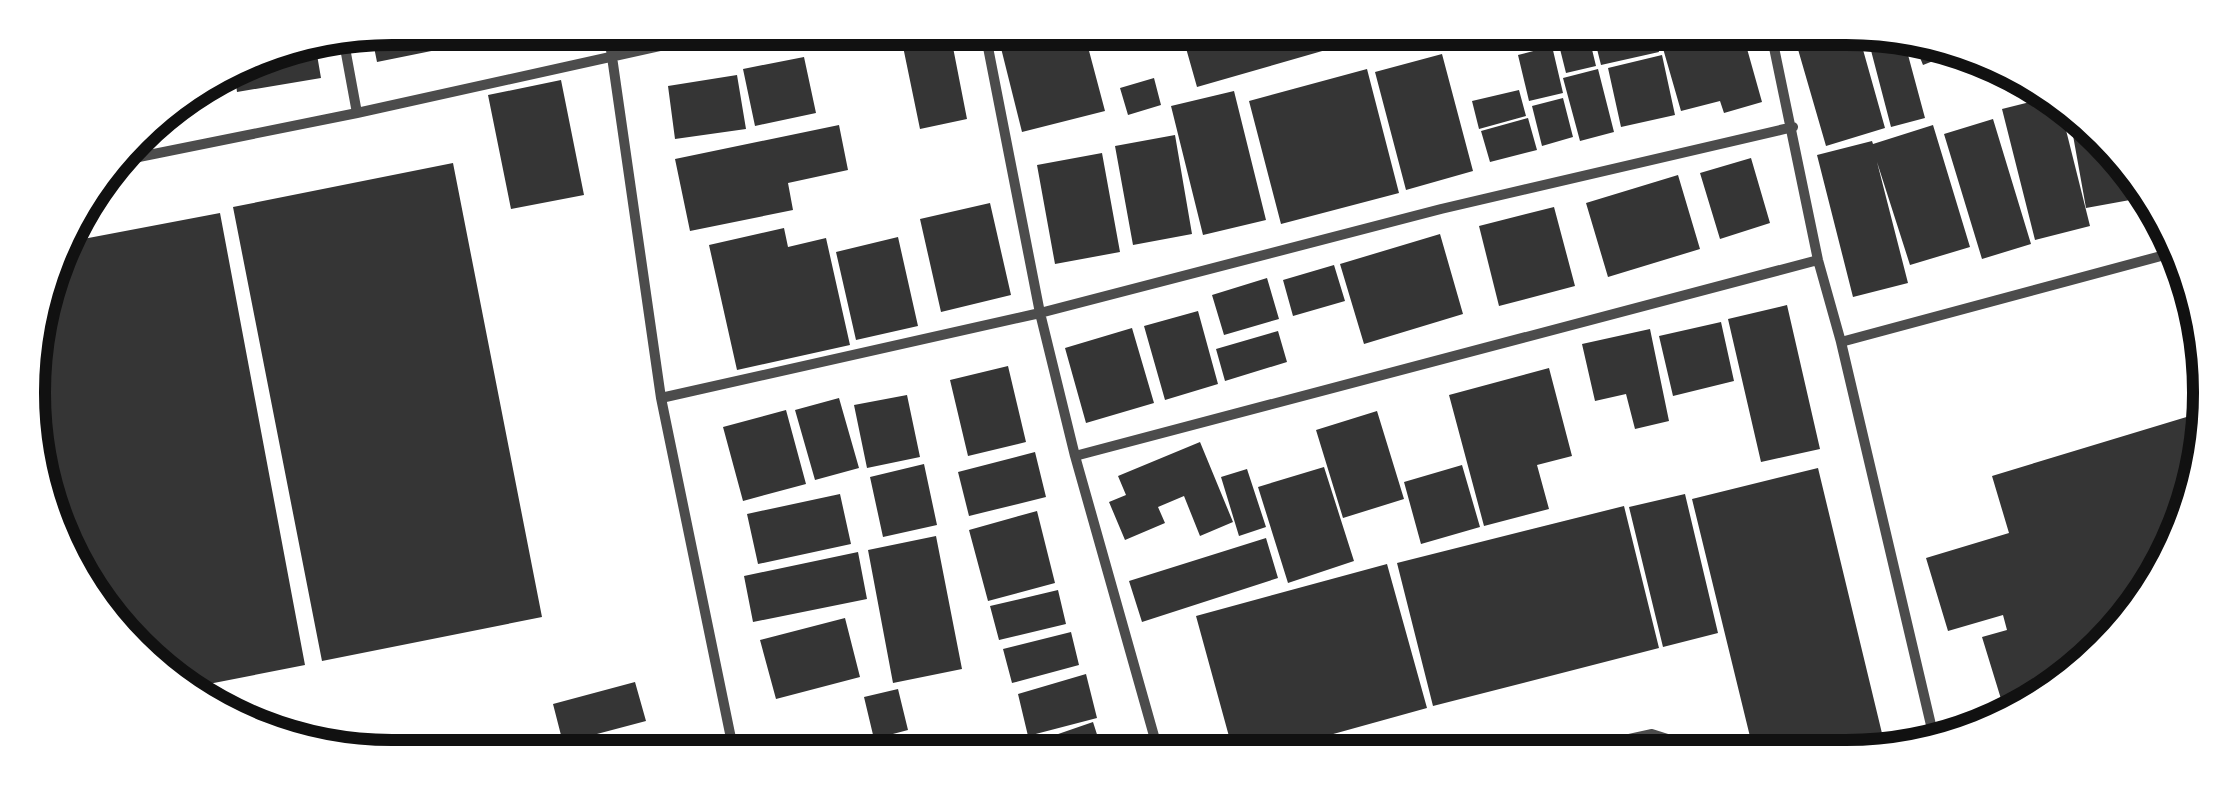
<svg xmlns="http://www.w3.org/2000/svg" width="2238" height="785" viewBox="0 0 2238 785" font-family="'Asap Condensed',sans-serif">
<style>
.building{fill:#353535}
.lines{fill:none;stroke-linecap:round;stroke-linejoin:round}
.service{stroke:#4c4c4c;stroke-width:8}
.minor{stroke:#4c4c4c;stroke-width:10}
.rim{fill:none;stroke:#111;stroke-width:12}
</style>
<rect width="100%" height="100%" fill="#fff"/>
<path class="building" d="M 392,28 L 463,28 L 466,44 L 377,62 L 371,32 Z
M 467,28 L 548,29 L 548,31 L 470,44 Z
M 900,32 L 950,32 L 967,119 L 920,129 Z
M 997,32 L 1136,33 L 1136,35 L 1088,47 L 1105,111 L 1022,132 Z
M 1182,34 L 1363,35 L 1364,39 L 1197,87 Z
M 1557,37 L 1589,37 L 1596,66 L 1566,73 Z
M 1594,37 L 1656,38 L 1659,52 L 1601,65 Z
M 1660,38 L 1744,38 L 1762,102 L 1724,113 L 1720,101 L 1681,111 Z
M 1795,39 L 1860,39 L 1885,128 L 1826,146 Z
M 1868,39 L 1904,40 L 1925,118 L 1891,127 Z
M 1913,40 L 1939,40 L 1961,50 L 1923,65 Z
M 315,43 L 321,78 L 237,92 L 234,69 L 266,63 L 264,53 Z
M 1552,46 L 1563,93 L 1529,101 L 1518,55 Z
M 1442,54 L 1473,171 L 1406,190 L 1375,72 Z
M 1662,55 L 1675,115 L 1621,127 L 1608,68 Z
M 804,57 L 816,113 L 755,126 L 743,69 Z
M 1367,69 L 1399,193 L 1281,224 L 1249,101 Z
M 1598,69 L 1614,132 L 1580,141 L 1563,78 Z
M 737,75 L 746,129 L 675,139 L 668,86 Z
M 1154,78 L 1161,105 L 1128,115 L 1120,88 Z
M 561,80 L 584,195 L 511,209 L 488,95 Z
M 1519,90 L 1526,116 L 1479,129 L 1472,101 Z
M 1234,91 L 1266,220 L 1203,235 L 1171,106 Z
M 2054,96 L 2058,98 L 2090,226 L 2035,240 L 2002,109 Z
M 1563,98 L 1573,137 L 1542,146 L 1532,106 Z
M 2075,112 L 2139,184 L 2141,198 L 2086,208 L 2069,113 Z
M 1528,118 L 1537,150 L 1490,162 L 1481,131 Z
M 1993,119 L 2031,244 L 1982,259 L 1944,134 Z
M 839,125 L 848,170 L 788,183 L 793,210 L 690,231 L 675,159 Z
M 1933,125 L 1970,247 L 1910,265 L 1877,162 L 1908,283 L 1853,297 L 1817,155 L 1872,141 L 1873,144 Z
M 1175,135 L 1192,234 L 1133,245 L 1115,146 Z
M 1102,153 L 1120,252 L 1055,264 L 1037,165 Z
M 1751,158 L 1770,223 L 1720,239 L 1700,173 Z
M 453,163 L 542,617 L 322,661 L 233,207 Z
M 1678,175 L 1700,249 L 1608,277 L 1586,203 Z
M 990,203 L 1011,295 L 941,312 L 920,219 Z
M 1554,207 L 1575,286 L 1499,306 L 1479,226 Z
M 220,213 L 305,665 L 183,689 L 89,596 L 71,556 L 31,343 L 62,243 Z
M 784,228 L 788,247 L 826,238 L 850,345 L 737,370 L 709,245 Z
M 1440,234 L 1463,314 L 1364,344 L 1340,264 Z
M 898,237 L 918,326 L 856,340 L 836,252 Z
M 1334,265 L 1345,301 L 1293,316 L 1283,280 Z
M 1267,278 L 1279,319 L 1224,335 L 1212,295 Z
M 1787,305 L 1820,449 L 1761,462 L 1728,319 Z
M 1198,311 L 1218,384 L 1165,400 L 1144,326 Z
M 1721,322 L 1734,381 L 1673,396 L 1659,336 Z
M 1132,328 L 1154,403 L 1086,423 L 1065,348 Z
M 1650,329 L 1669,421 L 1635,429 L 1626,394 L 1595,401 L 1582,344 Z
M 1278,331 L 1287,362 L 1225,381 L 1216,349 Z
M 1008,366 L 1026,442 L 968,456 L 950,380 Z
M 1549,368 L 1572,456 L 1537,465 L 1549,509 L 1484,526 L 1449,395 Z
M 907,395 L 920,457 L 867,468 L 854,405 Z
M 839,398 L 859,468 L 815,480 L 795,410 Z
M 786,410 L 806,484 L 743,501 L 723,427 Z
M 1377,411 L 1404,499 L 1343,518 L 1316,430 Z
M 2203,412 L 2198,486 L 2161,575 L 2087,667 L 2031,704 L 2005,712 L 1982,637 L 2007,630 L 2003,615 L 1948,631 L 1926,558 L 2009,533 L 1992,476 Z
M 1200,442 L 1233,522 L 1200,536 L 1184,496 L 1158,507 L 1165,523 L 1125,540 L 1109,502 L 1126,495 L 1118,476 Z
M 1035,452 L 1046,497 L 969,516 L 958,472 Z
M 924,464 L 937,525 L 883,537 L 870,477 Z
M 1462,465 L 1480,527 L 1421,544 L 1404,482 Z
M 1324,467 L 1354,561 L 1288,583 L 1258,487 Z
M 1818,468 L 1887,754 L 1754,753 L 1692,499 Z
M 1247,469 L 1266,527 L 1239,536 L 1221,477 Z
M 840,494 L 851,544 L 758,564 L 747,514 Z
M 1685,494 L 1718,633 L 1663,647 L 1629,507 Z
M 1624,506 L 1659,648 L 1433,706 L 1397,563 Z
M 1037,511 L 1055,583 L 988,601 L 969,530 Z
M 936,536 L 962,669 L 893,683 L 868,550 Z
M 1266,538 L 1278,578 L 1142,622 L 1129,581 Z
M 858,552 L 867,599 L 753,622 L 744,576 Z
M 1387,564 L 1427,708 L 1272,751 L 1233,751 L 1196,616 Z
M 1058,590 L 1066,624 L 999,640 L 990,606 Z
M 845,618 L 860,677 L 776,699 L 760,640 Z
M 1071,632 L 1079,665 L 1012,683 L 1003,649 Z
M 1086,674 L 1097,718 L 1028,736 L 1018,694 Z
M 635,682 L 646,721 L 563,743 L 553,704 Z
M 898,689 L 908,730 L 874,739 L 864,697 Z
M 1093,722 L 1102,750 L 1036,749 L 1035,742 Z
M 434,736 L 437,746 L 395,746 L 395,744 Z"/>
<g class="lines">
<path class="service" d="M 39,481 L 41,488
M 1565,752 L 1652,733 L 1674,740 L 1677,753"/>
<path class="minor" d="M 608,29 L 661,398 L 733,748
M 985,32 L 1040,313 L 1075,456 L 1158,750
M 343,37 L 357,113
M 1772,38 L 1818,260 L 1841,342 L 1935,742
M 119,161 L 357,113 L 732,30
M 1841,342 L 2176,252
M 661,398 L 1040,313 L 1441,209 L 1793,127
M 1075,456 L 1818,260"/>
</g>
<path d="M0 0H2238V785H0ZM392 45H1846A347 347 0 0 1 2193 392V393A347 347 0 0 1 1846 740H392A347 347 0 0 1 45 393V392A347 347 0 0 1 392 45Z" fill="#fff" fill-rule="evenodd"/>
<path class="rim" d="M392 45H1846A347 347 0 0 1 2193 392V393A347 347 0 0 1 1846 740H392A347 347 0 0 1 45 393V392A347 347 0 0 1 392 45Z"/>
</svg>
